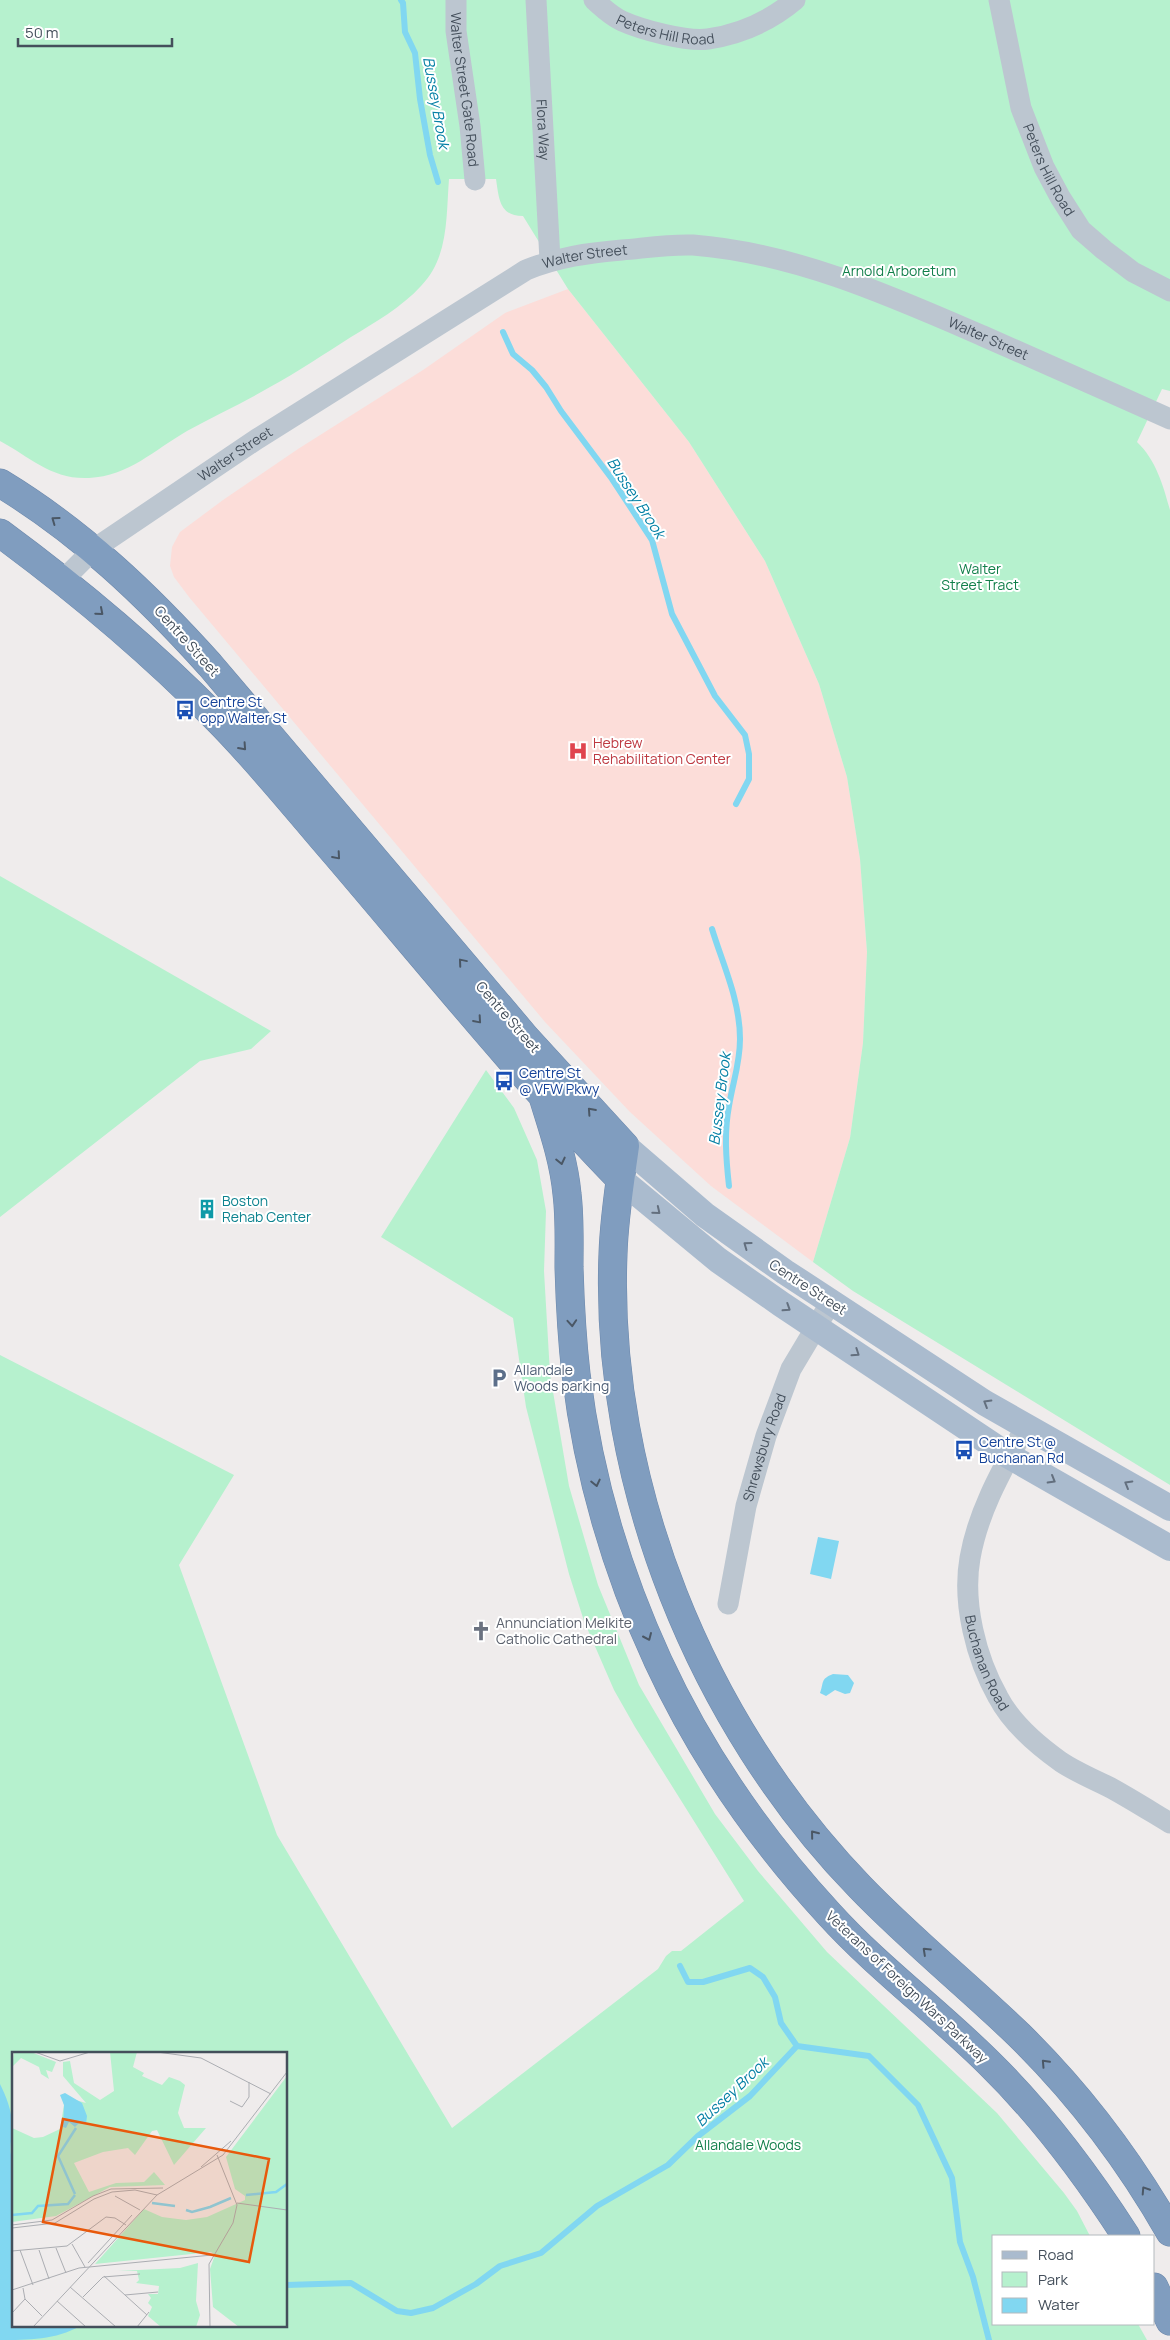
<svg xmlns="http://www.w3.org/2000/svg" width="1170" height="2340" viewBox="0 0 1170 2340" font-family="Manrope,sans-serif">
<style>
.medical{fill:#fcddd9}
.green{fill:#b6f1ce;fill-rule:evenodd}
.water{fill:#81d7f1}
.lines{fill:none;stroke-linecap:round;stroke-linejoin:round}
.stream{stroke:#81d7f1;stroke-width:6}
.highway-casing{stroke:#6c88ab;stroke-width:29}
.minor{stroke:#bcc6d0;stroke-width:21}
.major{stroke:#aabbce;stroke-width:26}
.highway{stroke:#809dbf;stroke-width:28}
.oneway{stroke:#4a5765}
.oneway2{stroke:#636f7e}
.labels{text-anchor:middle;stroke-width:4;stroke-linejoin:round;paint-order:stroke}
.street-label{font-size:14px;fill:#444f5b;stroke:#fff}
.park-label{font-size:14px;fill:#117f4a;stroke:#fff}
.transit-label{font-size:14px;fill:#164399;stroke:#fff;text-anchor:start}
.health-label{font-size:14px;fill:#be3a42;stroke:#fff;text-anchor:start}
.culture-label{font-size:14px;fill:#0d838f;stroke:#fff;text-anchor:start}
.service-label{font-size:14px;fill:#4e5e75;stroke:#fff;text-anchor:start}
.worship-label{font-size:14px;fill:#5b616d;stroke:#fff;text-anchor:start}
.water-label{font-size:15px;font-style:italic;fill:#0580a5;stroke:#fff}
.inset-river{fill:none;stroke:#81d7f1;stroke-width:2.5}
.inset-road{fill:none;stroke:#abadb2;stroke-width:1}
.view{fill:#e8590c;fill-opacity:0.15;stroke:#e8590c;stroke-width:2.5}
.inset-edge{fill:none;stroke:#444f5b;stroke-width:2.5}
</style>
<rect width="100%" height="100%" fill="#efecec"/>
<path class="medical" d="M 568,289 L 689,442 L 765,561 L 819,684 L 847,777 L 860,859 L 867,952 L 863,1043 L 850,1138 L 813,1262 L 711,1186 L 630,1112 L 545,1022 L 189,597 L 174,577 L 170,566 L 172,547 L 180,532 L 223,500 L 298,449 L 423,370 L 505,313 Z"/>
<path class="green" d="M 0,0 L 1170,0 L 1170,391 L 1162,389 L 1137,442 C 1156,460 1163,485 1170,510 L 1170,1485 L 853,1291 L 813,1262 L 850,1138 L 863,1043 L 867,952 L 860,859 L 847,777 L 819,684 L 765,561 L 689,442 L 568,289 L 523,216 C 499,216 499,198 496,179 L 449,179 C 446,217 449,257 421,286 C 402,307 374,323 351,337 C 324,354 298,372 270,387 C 243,403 214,416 187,431 C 154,450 129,476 89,478 C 52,480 30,457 0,441 Z
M 0,876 L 271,1031 L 251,1049 L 200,1061 L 0,1217 Z
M 486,1070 L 514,1108 L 537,1160 L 546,1211 L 544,1271 L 550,1374 L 569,1486 L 598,1585 L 639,1685 L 715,1814 L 758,1871 L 827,1952 L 997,2113 L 1064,2193 L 1077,2211 L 1090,2236 L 994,2236 L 994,2324 L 1138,2324 L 1147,2340 L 0,2340 L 0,1355 L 234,1475 L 179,1565 L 277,1835 L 452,2128 L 658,1969 L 666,1956 L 672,1951 L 681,1951 L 744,1901 L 635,1727 L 614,1690 L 584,1621 L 569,1574 L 526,1407 L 513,1318 L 381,1237 ZM 14,2054 L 286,2054 L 286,2326 L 14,2326 Z"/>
<path class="water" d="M 818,1537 L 839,1541 L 831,1579 L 810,1574 Z
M 833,1674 L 848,1675 L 854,1683 L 850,1693 L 845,1694 L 835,1690 L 826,1696 L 820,1693 C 824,1683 820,1679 833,1674 Z
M 0,2084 C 6,2096 12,2111 12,2125 C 13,2137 7,2152 14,2163 L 14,2326 L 80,2326 C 56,2340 28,2340 0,2340 Z"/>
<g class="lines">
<path class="stream" d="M 401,0 L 403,3 L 405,32 L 415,53 L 420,99 L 430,155 L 438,182
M 503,332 L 513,354 L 532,370 L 546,387 L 561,411 L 612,479 L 652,540 L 672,614 L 715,696 L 745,735 L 749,754 L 749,779 L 736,804
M 712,929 C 723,965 740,1000 740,1039 C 740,1064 733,1081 729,1106 C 724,1133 726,1159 729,1186
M 680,1966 L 688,1982 L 703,1982 L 750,1968 L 763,1977 L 775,1997 L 781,2023 L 797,2046
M 797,2046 L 869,2056 L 918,2105 L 952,2178 L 960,2242 L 973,2277 L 989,2340
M 286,2285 L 351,2283 L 397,2311 L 411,2313 L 433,2308 L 476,2284 L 500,2266 L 541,2253 L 597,2206 L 668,2165 L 698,2136 L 750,2096 L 797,2046"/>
<defs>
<path id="highway" d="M 0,483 C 81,532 147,595 210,665 L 526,1038 L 625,1146 C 620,1182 614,1218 613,1254 C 604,1483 701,1723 860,1887 C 910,1939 967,1985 1019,2035 C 1078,2093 1129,2160 1170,2232
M 0,533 C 76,589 149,650 216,718 C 258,760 296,808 335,853 C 429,963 520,1076 620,1179
M 543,1097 C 553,1129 564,1161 567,1194 C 570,1218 569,1243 569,1267 C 570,1303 572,1339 576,1374 C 588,1473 616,1570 658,1661 C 701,1754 760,1839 829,1914 C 878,1968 938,2012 990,2064 C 1043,2116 1086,2174 1126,2236
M 1154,2287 L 1170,2321"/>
</defs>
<use href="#highway" class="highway-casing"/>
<g class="minor">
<path id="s1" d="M 456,0 L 456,31 L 470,126 L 475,180"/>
<path id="s2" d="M 536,0 L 550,260"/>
<path id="s3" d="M 594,0 C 603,8 611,16 622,21 C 642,30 687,42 708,39 C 741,34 770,21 795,0"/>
<path id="s4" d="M 999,0 L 1021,108 L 1044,167 L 1060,197 L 1081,230 L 1104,250 L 1133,272 L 1170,291"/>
<path id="s5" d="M 63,580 L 94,549 L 257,439 L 526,270 C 558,257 588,253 622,250 C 645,248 670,244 693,245 C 795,253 891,296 983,336 C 1046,364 1108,391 1170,419"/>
<path id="s6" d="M 1026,1426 C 1003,1468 978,1511 970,1558 C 962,1603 976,1658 998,1697 C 1011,1722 1037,1745 1061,1762 C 1076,1772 1095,1780 1111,1788 C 1131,1799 1150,1811 1170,1823"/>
<path id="s7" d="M 728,1604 L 746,1506 L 766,1436 L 791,1369 L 831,1302"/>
</g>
<path class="major" d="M 625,1146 L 705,1215 L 785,1272 L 985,1403 L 1170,1508
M 620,1179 L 718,1260 L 781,1304 L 1009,1456 L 1170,1548"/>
<use href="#highway" class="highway"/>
</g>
<defs><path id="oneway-chevron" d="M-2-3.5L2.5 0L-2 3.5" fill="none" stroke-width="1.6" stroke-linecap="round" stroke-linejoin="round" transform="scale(1.25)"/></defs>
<g class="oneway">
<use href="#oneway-chevron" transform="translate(55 520) rotate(-144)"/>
<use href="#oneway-chevron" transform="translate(100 612) rotate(41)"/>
<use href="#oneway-chevron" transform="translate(243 747) rotate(48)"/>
<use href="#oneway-chevron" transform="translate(337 856) rotate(49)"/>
<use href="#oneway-chevron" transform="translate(462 962) rotate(-130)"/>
<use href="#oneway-chevron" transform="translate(478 1020) rotate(49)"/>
<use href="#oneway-chevron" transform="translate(591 1111) rotate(-132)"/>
<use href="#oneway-chevron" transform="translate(561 1161) rotate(77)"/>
<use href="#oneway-chevron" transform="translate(572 1323) rotate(86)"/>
<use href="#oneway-chevron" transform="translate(596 1483) rotate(77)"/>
<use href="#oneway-chevron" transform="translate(648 1637) rotate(66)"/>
<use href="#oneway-chevron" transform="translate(814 1834) rotate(-129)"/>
<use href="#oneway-chevron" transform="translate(926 1951) rotate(-137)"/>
<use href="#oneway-chevron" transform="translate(1045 2063) rotate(-133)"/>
<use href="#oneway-chevron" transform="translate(1145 2190) rotate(-123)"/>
</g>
<g class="oneway2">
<use href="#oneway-chevron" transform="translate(657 1211) rotate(39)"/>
<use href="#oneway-chevron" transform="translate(747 1245) rotate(-144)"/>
<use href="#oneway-chevron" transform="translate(787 1308) rotate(33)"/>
<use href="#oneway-chevron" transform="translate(856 1353) rotate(34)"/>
<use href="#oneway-chevron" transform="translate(987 1403) rotate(-149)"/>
<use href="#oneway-chevron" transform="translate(1052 1480) rotate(30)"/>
<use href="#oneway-chevron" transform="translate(1128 1484) rotate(-150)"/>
</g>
<defs>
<symbol id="bus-bare" viewBox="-9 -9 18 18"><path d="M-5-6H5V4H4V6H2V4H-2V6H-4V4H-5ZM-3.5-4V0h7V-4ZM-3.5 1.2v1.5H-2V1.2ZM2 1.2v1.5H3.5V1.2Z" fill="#1a4fb4" stroke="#fff" stroke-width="2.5" paint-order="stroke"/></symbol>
<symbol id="hospital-bare" viewBox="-9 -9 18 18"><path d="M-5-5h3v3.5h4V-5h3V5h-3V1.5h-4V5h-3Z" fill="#e0444e" stroke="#fff" stroke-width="2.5" paint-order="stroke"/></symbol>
<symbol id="building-bare" viewBox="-9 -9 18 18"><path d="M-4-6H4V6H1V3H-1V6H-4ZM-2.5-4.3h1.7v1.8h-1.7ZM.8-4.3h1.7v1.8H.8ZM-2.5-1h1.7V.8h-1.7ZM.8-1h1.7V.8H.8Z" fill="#0f9aa8" stroke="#fff" stroke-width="2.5" paint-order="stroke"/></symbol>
<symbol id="parking-bare" viewBox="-9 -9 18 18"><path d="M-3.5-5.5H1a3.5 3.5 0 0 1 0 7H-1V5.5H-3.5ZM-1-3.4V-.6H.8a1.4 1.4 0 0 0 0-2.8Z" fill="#5c6f8a" stroke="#fff" stroke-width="2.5" paint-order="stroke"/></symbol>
<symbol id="church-bare" viewBox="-9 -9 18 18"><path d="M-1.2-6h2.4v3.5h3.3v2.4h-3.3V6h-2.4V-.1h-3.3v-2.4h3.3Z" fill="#6b7280" stroke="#fff" stroke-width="2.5" paint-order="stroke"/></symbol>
</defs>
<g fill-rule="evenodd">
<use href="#bus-bare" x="171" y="696" width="28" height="28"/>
<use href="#hospital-bare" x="564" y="737" width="28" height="28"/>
<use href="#bus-bare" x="490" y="1067" width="28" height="28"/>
<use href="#building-bare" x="193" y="1195" width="28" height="28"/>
<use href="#parking-bare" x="485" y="1364" width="28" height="28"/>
<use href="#bus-bare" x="950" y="1436" width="28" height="28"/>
<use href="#church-bare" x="467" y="1617" width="28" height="28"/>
</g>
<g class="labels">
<g class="street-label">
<text dy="5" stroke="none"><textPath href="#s3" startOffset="80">Peters Hill Road</textPath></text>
<text dy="5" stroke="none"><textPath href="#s1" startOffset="90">Walter Street Gate Road</textPath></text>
<text dy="5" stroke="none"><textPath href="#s2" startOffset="130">Flora Way</textPath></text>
<text dy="5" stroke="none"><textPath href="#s4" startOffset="178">Peters Hill Road</textPath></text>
<text dy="5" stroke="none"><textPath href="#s5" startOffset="619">Walter Street</textPath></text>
<text dy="5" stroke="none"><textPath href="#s5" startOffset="1039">Walter Street</textPath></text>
<text dy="5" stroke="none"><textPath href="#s5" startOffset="214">Walter Street</textPath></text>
<text transform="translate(187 641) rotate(48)" y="5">Centre Street</text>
<text transform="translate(508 1017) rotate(49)" y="5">Centre Street</text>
<text transform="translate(808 1287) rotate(33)" y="5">Centre Street</text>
<text dy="5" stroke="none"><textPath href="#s7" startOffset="161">Shrewsbury Road</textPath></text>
<text dy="5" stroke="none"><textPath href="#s6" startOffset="252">Buchanan Road</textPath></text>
<text transform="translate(907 1987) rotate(43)" y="5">Veterans of Foreign Wars Parkway</text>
</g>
<g class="park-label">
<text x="899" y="276">Arnold Arboretum</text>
<text x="980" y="574">Walter<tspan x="980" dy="16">Street Tract</tspan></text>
<text x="748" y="2150">Allandale Woods</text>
</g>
<g class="transit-label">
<text x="200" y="707">Centre St<tspan x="200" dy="16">opp Walter St</tspan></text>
<text x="519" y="1078">Centre St<tspan x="519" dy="16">@ VFW Pkwy</tspan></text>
<text x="979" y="1447">Centre St @<tspan x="979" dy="16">Buchanan Rd</tspan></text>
</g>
<g class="health-label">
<text x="593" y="748">Hebrew<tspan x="593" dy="16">Rehabilitation Center</tspan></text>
</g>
<g class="culture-label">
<text x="222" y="1206">Boston<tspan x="222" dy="16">Rehab Center</tspan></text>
</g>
<g class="service-label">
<text x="514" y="1375">Allandale<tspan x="514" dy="16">Woods parking</tspan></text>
</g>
<g class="worship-label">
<text x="496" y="1628">Annunciation Melkite<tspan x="496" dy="16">Catholic Cathedral</tspan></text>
</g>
<g class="water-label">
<text transform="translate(436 103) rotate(80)" y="5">Bussey Brook</text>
<text transform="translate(636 498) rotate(57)" y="5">Bussey Brook</text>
<text transform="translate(720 1099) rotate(-83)" y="5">Bussey Brook</text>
<text transform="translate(732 2092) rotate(-43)" y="5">Bussey Brook</text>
</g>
</g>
<g transform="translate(12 2052)">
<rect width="275" height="275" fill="#efecec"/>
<path d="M 2,0 L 19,0 L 44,10 L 40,20 L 34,18 L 37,27 L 29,22 L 27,15 L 9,6 L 0,15 ZM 98,0 L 125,0 L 121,15 L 132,21 L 130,24 L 150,33 L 157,25 L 168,29 L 173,33 L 166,61 L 172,76 L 194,76 L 162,113 L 145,78 L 140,79 L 123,103 L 116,96 L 91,100 L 62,111 L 77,140 L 104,131 L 132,130 L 142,120 L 153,133 L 98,135 L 44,164 L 0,170 L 0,76 L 22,86 L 31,85 L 48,77 L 52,53 L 50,44 L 74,51 L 51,24 L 51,10 L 58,9 L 62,31 L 88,48 L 102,39 ZM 275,24 L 275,275 L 227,275 L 201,255 L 198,217 L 203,203 L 199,200 L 83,212 L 132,157 L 150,165 L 174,168 L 195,165 L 233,148 L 233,144 L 223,137 L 214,105 ZM 186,211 L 184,249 L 188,263 L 184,275 L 149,275 L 136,264 L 140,255 L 136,251 L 139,246 L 136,242 L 146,242 L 147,234 L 124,231 L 127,228 L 125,219 L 106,219 L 168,216 Z" fill="#b6f1ce"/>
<path d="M 53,41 L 70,51 L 75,64 L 74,72 L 67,71 L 63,75 L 57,70 L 54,76 L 51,75 L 52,53 L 48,43 Z" fill="#81d7f1"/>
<path class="inset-river" d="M 63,142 L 46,104 L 64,76M 234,143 L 264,140 L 275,132M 140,151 L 163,154M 174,158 L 180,160 L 198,155 L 219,146M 0,163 L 20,161 L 26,154 L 56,152 L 63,143"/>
<path class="inset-road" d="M 23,0 L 48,9 L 78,0M 145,0 L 189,6 L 259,42M 218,49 L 230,55 L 237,45 L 237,30M 189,115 L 219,89M 103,144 L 128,158M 225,151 L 275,158M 0,173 L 40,168 L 81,144 L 99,137 L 151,136M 0,176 L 43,171 L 82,147 L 100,140 L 123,138 L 145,143 L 211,103 L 275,20M 60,192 L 73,215M 44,196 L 54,221M 8,198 L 21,233M 27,198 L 37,227M 0,199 L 55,194 L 94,165 L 103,166 L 114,173M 76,211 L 120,163M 92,224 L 135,263M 58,235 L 104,275M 11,236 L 13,247 L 30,264M 0,238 L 67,216 L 200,203M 113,243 L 146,240M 71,245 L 91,225 L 128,222M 45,249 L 74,275M 0,261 L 13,247M 21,275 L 145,143M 125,275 L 137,260M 198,275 L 197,212 L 221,171 L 225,153 L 205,103"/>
<path class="view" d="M 51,67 L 257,107 L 237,210 L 31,170 Z"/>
<rect width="275" height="275" class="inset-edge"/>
</g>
<rect x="992" y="2235" width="162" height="90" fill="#ffffff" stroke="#b4b9bd"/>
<rect x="1002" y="2251" width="25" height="8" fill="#aabbce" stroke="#b4b9bd"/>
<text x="1038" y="2260" font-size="15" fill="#444f5b">Road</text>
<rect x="1002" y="2272" width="25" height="15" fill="#b6f1ce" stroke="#b4b9bd"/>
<text x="1038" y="2285" font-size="15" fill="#444f5b">Park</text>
<rect x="1002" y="2298" width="25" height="15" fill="#81d7f1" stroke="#b4b9bd"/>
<text x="1038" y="2310" font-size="15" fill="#444f5b">Water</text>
<path d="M18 38v8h154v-8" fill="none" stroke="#444f5b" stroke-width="2.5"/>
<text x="25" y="38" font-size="15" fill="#444f5b" stroke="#ffffff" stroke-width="4" paint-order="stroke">50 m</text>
</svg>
